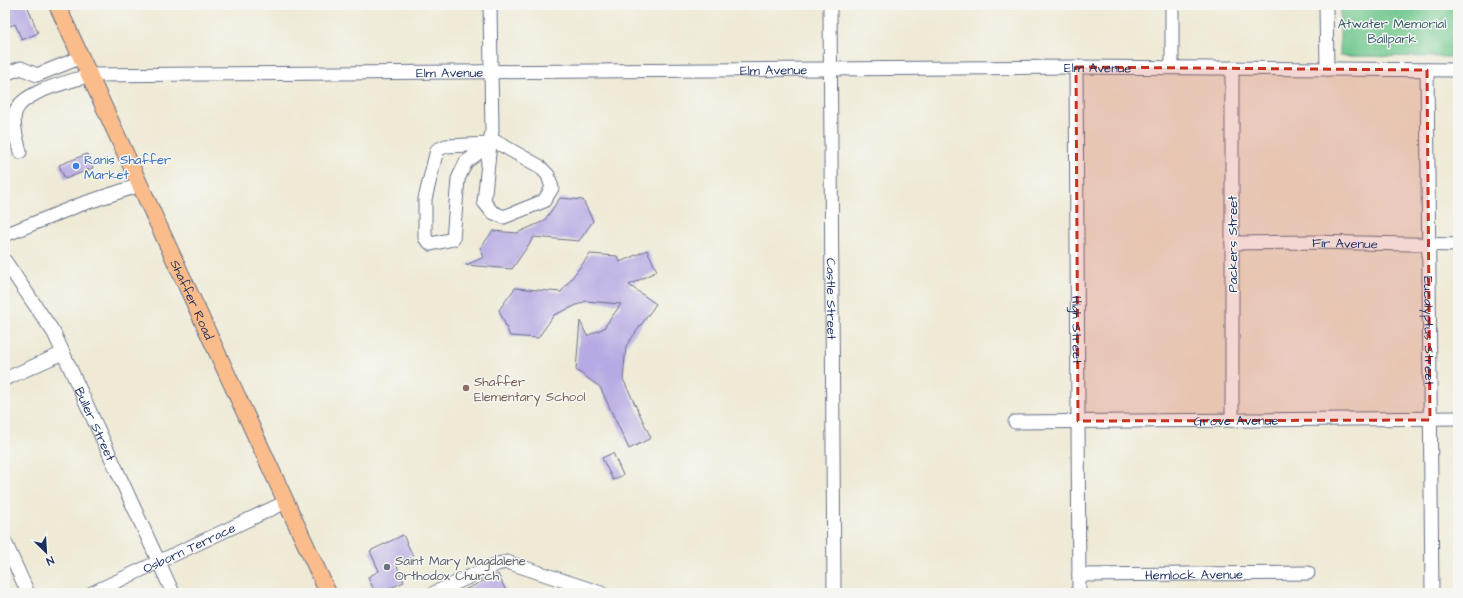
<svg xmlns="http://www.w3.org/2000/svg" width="1463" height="598" viewBox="0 0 1463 598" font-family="'Architects Daughter',sans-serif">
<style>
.green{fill:#71c88e;stroke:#467c76}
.building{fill:#b7a9e3}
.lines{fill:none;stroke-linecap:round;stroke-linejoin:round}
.minor-casing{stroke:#657088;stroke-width:15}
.major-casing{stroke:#657088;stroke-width:18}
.minor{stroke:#fff;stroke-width:13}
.major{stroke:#fabc8b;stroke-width:16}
.marked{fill:#c8321e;fill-opacity:0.2;stroke:#c8321e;stroke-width:3;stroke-dasharray:8 5;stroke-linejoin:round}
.shop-dot{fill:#3f7fe0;stroke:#f6f6f2;stroke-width:1.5}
.education-dot{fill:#8d6e63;stroke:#f6f6f2;stroke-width:1.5}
.worship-dot{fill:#6b7280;stroke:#f6f6f2;stroke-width:1.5}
.labels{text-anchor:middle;stroke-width:3;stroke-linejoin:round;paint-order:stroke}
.park-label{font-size:13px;fill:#355d6c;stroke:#f6f6f2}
.street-label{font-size:13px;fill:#1b2f5e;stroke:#f6f6f2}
.shop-label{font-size:13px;fill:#366cbe;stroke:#f6f6f2;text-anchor:start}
.education-label{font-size:13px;fill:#785e54;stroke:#f6f6f2;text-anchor:start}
.worship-label{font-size:13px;fill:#5b616d;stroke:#f6f6f2;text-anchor:start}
</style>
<rect width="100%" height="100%" fill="#f6f6f2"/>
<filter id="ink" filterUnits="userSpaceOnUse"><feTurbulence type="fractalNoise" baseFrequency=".025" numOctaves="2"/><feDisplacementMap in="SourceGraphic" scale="8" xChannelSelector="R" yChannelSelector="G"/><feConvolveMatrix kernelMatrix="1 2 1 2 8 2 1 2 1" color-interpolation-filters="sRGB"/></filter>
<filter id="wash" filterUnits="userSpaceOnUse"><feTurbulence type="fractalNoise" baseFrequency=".012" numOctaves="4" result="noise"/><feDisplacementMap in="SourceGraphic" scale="16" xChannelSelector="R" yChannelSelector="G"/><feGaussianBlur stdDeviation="0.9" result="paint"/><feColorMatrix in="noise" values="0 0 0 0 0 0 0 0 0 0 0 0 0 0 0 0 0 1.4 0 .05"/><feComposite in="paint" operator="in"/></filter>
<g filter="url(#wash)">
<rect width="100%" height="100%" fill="#efead6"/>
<path class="green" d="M 1340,5 L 1458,5 L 1458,57 L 1340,56 Z"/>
<g id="blocks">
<path class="building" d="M 14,5 L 27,5 L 38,33 L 22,40 L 15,24 L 5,28 L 5,9 Z
M 87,154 L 93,168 L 65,179 L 59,165 Z
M 560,198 L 583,200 L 593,221 L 579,241 L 534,237 L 512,269 L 466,265 L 484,257 L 480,248 L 493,231 L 517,233 L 544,221 Z
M 647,250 L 657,271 L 629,285 L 656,304 L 626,346 L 623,379 L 651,438 L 629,449 L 600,387 L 576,370 L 580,321 L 587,336 L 604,328 L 621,304 L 586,301 L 554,315 L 538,338 L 510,336 L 499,310 L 515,288 L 561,292 L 590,254 L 617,256 L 620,262 Z
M 613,453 L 623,475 L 613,480 L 602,458 Z
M 403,535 L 413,556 L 396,564 L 404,582 L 380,593 L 375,593 L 368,577 L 379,571 L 370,551 Z
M 498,574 L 507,593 L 458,593 Z"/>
</g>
</g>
<g filter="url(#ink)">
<use href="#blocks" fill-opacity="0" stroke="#657088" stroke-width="1"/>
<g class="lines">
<defs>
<g id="minor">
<path d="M 490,5 L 492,131 L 490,144 L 484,202 L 492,212 L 504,217 L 544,201 L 552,188 L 548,175 L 539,166 L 491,139"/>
<path id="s1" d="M 830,5 L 834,593"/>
<path d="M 1172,5 L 1172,67"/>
<path d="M 1326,5 L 1327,69"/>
<path id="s2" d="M 1076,67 L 1079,593"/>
<path d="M 1232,68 L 1232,420"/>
<path id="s3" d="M 1427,70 L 1432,593"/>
<path d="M 5,74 L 21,68 L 37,75 L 82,57"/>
<path d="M 490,144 L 466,162 L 458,179 L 453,239 L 431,244 L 425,238 L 425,199 L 437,150 L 446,146 Z"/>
<path id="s4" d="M 20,152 C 17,140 12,125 15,113 C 21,91 71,82 90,75 L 1076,67 L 1458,70"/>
<path d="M 5,235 L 79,205 L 140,185"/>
<path id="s5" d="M 1232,243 L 1311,242 L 1458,245"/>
<path id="s6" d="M 5,261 L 54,333 L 173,593"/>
<path d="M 5,379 L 63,353"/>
<path id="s7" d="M 1015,422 L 1458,418"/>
<path d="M 5,542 L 28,593"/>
<path id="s8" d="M 1079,575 L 1308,573"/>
<path id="s9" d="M 92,593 L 286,502"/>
<path d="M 434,593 L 497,564 L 507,562 L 601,593"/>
</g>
<g id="major">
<path id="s10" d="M 57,5 L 328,593"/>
</g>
</defs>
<use href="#minor" class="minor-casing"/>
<use href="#major" class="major-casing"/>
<use href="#minor" class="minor"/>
<use href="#major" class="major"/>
</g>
</g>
<path class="marked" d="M 1076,67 L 1427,70 L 1430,420 L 1078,421 Z"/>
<circle class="shop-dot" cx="76" cy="166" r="4"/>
<circle class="education-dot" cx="466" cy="388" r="4"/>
<circle class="worship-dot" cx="387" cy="567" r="4"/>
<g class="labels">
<g class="park-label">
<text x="1392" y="28">Atwater Memorial<tspan x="1392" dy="15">Ballpark</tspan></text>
</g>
<g class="street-label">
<text dy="5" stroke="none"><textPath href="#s4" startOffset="1134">Elm Avenue</textPath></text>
<text dy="5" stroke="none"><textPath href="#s4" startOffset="810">Elm Avenue</textPath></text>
<text dy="5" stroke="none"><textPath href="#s4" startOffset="486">Elm Avenue</textPath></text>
<text dy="5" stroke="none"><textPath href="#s5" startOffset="113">Fir Avenue</textPath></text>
<text transform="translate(1232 244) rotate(-90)" y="5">Packers Street</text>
<text dy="5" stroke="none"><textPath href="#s10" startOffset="324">Shaffer Road</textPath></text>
<text dy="5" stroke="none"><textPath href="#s1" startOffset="294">Castle Street</textPath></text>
<text dy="5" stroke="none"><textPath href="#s2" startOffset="263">High Street</textPath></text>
<text dy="5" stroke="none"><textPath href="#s3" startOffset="261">Eucalyptus Street</textPath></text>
<text dy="5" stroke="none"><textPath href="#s7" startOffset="221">Grove Avenue</textPath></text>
<text dy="5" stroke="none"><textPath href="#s6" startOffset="187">Buller Street</textPath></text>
<text dy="5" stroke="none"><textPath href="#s9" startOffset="107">Osborn Terrace</textPath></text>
<text dy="5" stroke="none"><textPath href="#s8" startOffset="115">Hemlock Avenue</textPath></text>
</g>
<g class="shop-label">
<text x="84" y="164">Ranis Shaffer<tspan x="84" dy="15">Market</tspan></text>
</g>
<g class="education-label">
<text x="474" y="386">Shaffer<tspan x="474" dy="15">Elementary School</tspan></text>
</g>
<g class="worship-label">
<text x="395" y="565">Saint Mary Magdalene<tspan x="395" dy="15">Orthodox Church</tspan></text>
</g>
</g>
<rect width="1463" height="598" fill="none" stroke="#f6f6f2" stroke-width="20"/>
<g transform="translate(46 552) rotate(155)" stroke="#f6f6f2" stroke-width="3" paint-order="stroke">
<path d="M0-3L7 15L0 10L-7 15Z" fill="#1b2f5e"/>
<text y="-6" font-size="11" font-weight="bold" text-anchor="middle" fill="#1b2f5e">N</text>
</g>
</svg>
